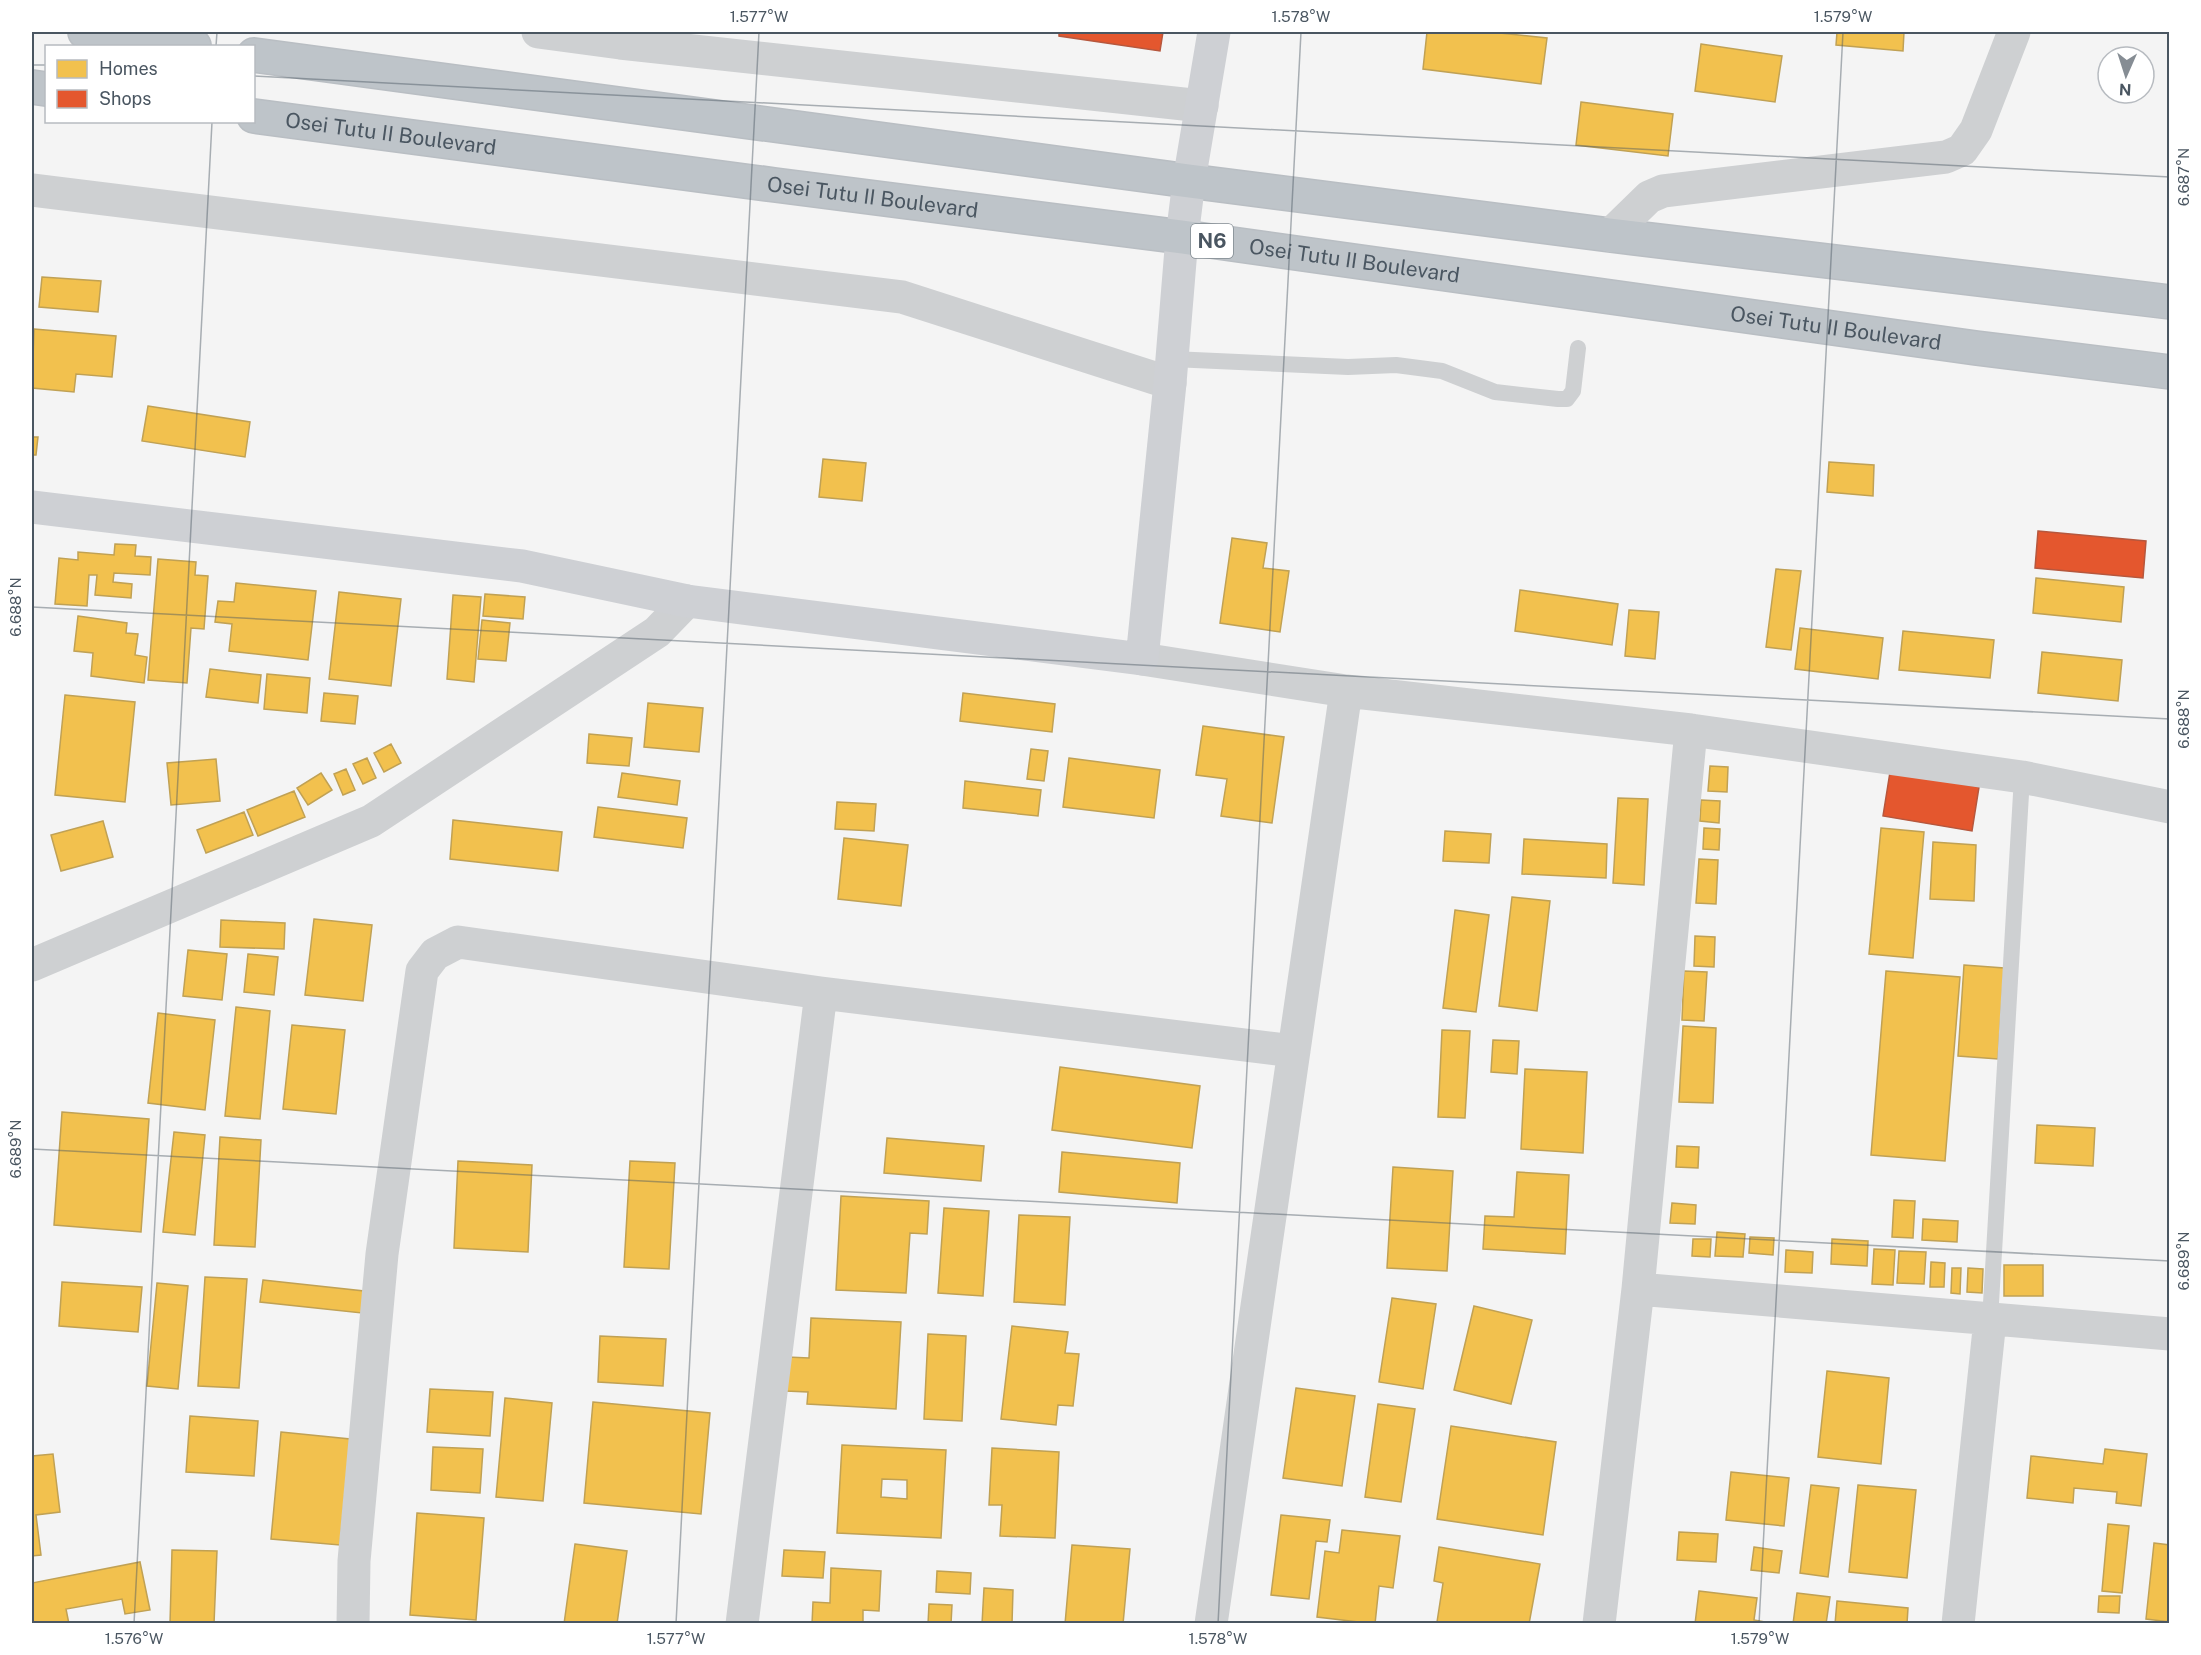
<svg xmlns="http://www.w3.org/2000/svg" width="2201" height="1655" viewBox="0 0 2201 1655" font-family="'Public Sans',sans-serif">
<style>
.homes{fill:#f2c14e;stroke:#c0a154;stroke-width:1.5;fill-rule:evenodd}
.shops{fill:#e4572e;stroke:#b6573d;stroke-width:1.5}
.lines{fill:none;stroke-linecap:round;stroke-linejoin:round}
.highway-casing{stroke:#b9bec3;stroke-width:36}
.lane{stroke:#ced0d2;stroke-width:16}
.street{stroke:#ced0d2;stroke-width:33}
.secondary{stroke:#ced0d4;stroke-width:33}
.highway{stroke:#bec4c9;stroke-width:33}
.ticks{fill:none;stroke:#4a5661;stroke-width:1.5;stroke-opacity:0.45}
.labels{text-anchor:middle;stroke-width:6;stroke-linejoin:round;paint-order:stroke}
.shield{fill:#fff;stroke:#808990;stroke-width:1.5}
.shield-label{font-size:20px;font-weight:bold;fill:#4a5661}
.street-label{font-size:21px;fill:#4a5661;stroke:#fff}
.neatline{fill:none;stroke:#4a5661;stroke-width:2}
.ticks-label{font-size:15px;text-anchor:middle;fill:#4a5661}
</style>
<rect width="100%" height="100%" fill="#f4f4f4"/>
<path class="homes" d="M 1427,32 L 1490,32 L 1547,38 L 1541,84 L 1423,69 Z
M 1837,32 L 1904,32 L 1903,51 L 1836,45 Z
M 1701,44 L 1782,56 L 1775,102 L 1695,91 Z
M 1581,102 L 1673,114 L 1668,156 L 1576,145 Z
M 42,277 L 101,281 L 98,312 L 39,307 Z
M 34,329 L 116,336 L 112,377 L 76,374 L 74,392 L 32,388 Z
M 148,406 L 250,422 L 245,457 L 142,441 Z
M 32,437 L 38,437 L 36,455 L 32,455 Z
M 823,459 L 866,463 L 862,501 L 819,497 Z
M 1829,462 L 1874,465 L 1873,496 L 1827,492 Z
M 1232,538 L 1267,543 L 1263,568 L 1289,571 L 1280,632 L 1220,623 Z
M 115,544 L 136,545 L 135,556 L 151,557 L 150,575 L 114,573 L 113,582 L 132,584 L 131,598 L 95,595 L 97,575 L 89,575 L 87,606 L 55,604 L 59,558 L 78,560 L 78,552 L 114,555 Z
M 158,559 L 196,562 L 195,575 L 208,576 L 204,629 L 191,628 L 187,683 L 148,680 Z
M 1776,569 L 1801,571 L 1791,650 L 1766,647 Z
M 2036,578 L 2124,587 L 2121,622 L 2033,613 Z
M 236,583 L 316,591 L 308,660 L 229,651 L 232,624 L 215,622 L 218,601 L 234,602 Z
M 1520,590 L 1618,604 L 1612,645 L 1515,631 Z
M 339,592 L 401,599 L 391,686 L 329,679 Z
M 485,594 L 525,597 L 523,619 L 483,616 Z
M 453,595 L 481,597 L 474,682 L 447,679 Z
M 1629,610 L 1659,612 L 1655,659 L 1625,656 Z
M 78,616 L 127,623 L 126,633 L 138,634 L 135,655 L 147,657 L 144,683 L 91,676 L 93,653 L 74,651 Z
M 482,620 L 510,623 L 506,661 L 478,659 Z
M 1800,628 L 1883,638 L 1878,679 L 1795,669 Z
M 1903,631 L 1994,640 L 1990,678 L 1899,670 Z
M 2042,652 L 2122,660 L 2118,701 L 2038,693 Z
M 210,669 L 261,675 L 258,703 L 206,697 Z
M 267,674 L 310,678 L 307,713 L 264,709 Z
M 324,693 L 358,696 L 355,724 L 321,721 Z
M 963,693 L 1055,704 L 1052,732 L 960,721 Z
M 65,695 L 135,702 L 125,802 L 55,795 Z
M 648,703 L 703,708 L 699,752 L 644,747 Z
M 1203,726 L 1284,737 L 1272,823 L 1221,816 L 1227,779 L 1196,775 Z
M 589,734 L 632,738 L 629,766 L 587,763 Z
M 391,744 L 401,763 L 384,772 L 374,753 Z
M 1031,749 L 1048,751 L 1044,781 L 1027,779 Z
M 367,758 L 376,778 L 363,784 L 353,764 Z
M 1069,758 L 1160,770 L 1154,818 L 1063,807 Z
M 216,759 L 220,801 L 171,805 L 167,763 Z
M 1710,766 L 1728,767 L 1727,792 L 1708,791 Z
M 346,769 L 355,790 L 343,795 L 334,774 Z
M 321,773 L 332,790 L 308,805 L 297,788 Z
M 622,773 L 680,781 L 677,805 L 618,797 Z
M 965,781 L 1041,790 L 1038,816 L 963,808 Z
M 294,791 L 305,817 L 258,836 L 247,810 Z
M 1618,798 L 1648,799 L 1644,885 L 1613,883 Z
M 1701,800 L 1720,801 L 1719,823 L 1700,821 Z
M 837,802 L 876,804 L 874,831 L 835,829 Z
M 598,807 L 687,818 L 683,848 L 594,837 Z
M 244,812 L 253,835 L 206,853 L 197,830 Z
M 453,820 L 562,832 L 558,871 L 450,859 Z
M 103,821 L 113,857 L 61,871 L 51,835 Z
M 1704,828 L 1720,829 L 1719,850 L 1703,849 Z
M 1881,828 L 1924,832 L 1913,958 L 1869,954 Z
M 1445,831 L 1491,834 L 1489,863 L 1443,861 Z
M 844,838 L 908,845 L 901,906 L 838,899 Z
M 1524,839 L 1607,844 L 1606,878 L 1522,874 Z
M 1933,842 L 1976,845 L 1974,901 L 1930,899 Z
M 1699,859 L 1718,860 L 1716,904 L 1696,903 Z
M 1512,897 L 1550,901 L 1537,1011 L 1499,1006 Z
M 1455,910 L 1489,915 L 1476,1012 L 1443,1008 Z
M 314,919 L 372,925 L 363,1001 L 305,995 Z
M 221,920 L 285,923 L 284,949 L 220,947 Z
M 1695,936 L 1715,937 L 1714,967 L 1694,966 Z
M 188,950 L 227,954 L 222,1000 L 183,996 Z
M 248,954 L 278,957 L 274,995 L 244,992 Z
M 1964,965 L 2004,968 L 1998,1059 L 1958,1056 Z
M 1684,971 L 1707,972 L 1704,1021 L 1682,1020 Z
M 1886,971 L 1960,977 L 1945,1161 L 1871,1155 Z
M 236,1007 L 270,1011 L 260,1119 L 225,1116 Z
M 158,1013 L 215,1020 L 205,1110 L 148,1103 Z
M 292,1025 L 345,1030 L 336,1114 L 283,1109 Z
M 1683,1026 L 1716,1028 L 1713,1103 L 1679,1102 Z
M 1442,1030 L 1470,1031 L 1465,1118 L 1438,1117 Z
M 1493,1040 L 1519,1041 L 1517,1074 L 1491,1072 Z
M 1060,1067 L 1200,1086 L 1192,1148 L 1052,1130 Z
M 1525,1069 L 1587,1072 L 1583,1153 L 1521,1149 Z
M 62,1112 L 149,1119 L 141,1232 L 54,1225 Z
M 2037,1125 L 2095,1128 L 2093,1166 L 2035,1163 Z
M 174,1132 L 205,1135 L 195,1235 L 163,1232 Z
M 220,1137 L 261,1140 L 255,1247 L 214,1245 Z
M 887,1138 L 984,1146 L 981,1181 L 884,1173 Z
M 1677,1146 L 1699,1147 L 1698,1168 L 1676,1167 Z
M 1062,1152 L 1180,1163 L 1177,1203 L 1059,1192 Z
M 458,1161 L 532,1165 L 528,1252 L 454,1248 Z
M 630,1161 L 675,1163 L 669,1269 L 624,1267 Z
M 1393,1167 L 1453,1171 L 1447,1271 L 1387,1268 Z
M 1517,1172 L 1569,1175 L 1565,1254 L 1483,1249 L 1485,1216 L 1514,1217 Z
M 841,1196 L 929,1201 L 927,1234 L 910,1233 L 906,1293 L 836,1290 Z
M 1894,1200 L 1915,1201 L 1913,1238 L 1892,1237 Z
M 1672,1203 L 1696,1205 L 1695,1224 L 1670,1223 Z
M 944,1208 L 989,1211 L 983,1296 L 938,1293 Z
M 1019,1215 L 1070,1217 L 1065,1305 L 1014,1302 Z
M 1923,1219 L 1958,1221 L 1957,1242 L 1922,1240 Z
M 1717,1232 L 1745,1234 L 1743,1257 L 1715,1256 Z
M 1750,1237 L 1774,1238 L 1773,1255 L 1749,1253 Z
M 1693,1239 L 1711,1239 L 1710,1257 L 1692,1256 Z
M 1832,1239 L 1868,1241 L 1867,1266 L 1831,1264 Z
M 1874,1249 L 1895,1250 L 1893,1285 L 1872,1284 Z
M 1786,1250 L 1813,1252 L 1812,1273 L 1785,1272 Z
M 1899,1251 L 1926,1252 L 1924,1284 L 1897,1283 Z
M 1931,1262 L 1945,1263 L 1944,1287 L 1930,1287 Z
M 2004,1265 L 2043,1265 L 2043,1296 L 2004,1296 Z
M 1952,1268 L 1961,1268 L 1960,1294 L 1951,1293 Z
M 1968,1268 L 1983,1269 L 1982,1293 L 1967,1292 Z
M 205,1277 L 247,1279 L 239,1388 L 198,1386 Z
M 263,1280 L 364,1291 L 362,1313 L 260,1302 Z
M 62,1282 L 142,1287 L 138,1332 L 59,1326 Z
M 157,1283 L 188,1286 L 178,1389 L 147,1386 Z
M 1392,1298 L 1436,1304 L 1423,1389 L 1379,1382 Z
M 1474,1306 L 1532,1320 L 1511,1404 L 1454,1390 Z
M 811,1318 L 901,1322 L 896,1409 L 807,1404 L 808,1392 L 786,1391 L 788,1357 L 809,1358 Z
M 1012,1326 L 1068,1332 L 1065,1353 L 1079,1354 L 1073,1406 L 1058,1405 L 1056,1425 L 1001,1419 Z
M 928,1334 L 966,1336 L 962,1421 L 924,1419 Z
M 600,1336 L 666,1339 L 663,1386 L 598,1382 Z
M 1827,1371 L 1889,1378 L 1881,1464 L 1818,1457 Z
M 1296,1388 L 1355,1396 L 1342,1486 L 1283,1478 Z
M 430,1389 L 493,1392 L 490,1436 L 427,1432 Z
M 505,1398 L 552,1403 L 543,1501 L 496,1497 Z
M 593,1402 L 710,1413 L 701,1514 L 584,1503 Z
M 1378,1404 L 1415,1409 L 1401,1502 L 1365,1497 Z
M 190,1416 L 258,1421 L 254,1476 L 186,1472 Z
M 1451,1426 L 1556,1442 L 1543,1535 L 1437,1519 Z
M 281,1432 L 350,1439 L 340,1545 L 271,1539 Z
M 842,1445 L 946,1450 L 941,1538 L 837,1533 ZM 882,1479 L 907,1480 L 907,1499 L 881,1497 Z
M 433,1447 L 483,1449 L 480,1493 L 431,1490 Z
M 992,1448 L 1059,1452 L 1055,1538 L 1000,1536 L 1002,1505 L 989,1505 Z
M 2105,1449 L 2147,1454 L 2141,1506 L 2116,1503 L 2117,1492 L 2074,1488 L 2073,1503 L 2027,1498 L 2031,1456 L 2103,1464 Z
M 53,1454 L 60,1512 L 36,1515 L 41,1555 L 32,1556 L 32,1456 Z
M 1731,1472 L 1789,1478 L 1784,1526 L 1726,1520 Z
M 1811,1485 L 1839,1488 L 1828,1577 L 1800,1573 Z
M 1858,1485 L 1916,1490 L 1907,1578 L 1849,1572 Z
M 417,1513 L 484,1518 L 476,1620 L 410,1615 Z
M 1281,1515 L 1330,1520 L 1327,1542 L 1316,1541 L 1309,1599 L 1271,1595 Z
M 2108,1524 L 2129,1526 L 2122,1593 L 2102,1591 Z
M 1342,1530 L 1400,1536 L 1393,1588 L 1379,1586 L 1375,1624 L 1317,1617 L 1325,1551 L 1339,1553 Z
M 1679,1532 L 1718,1534 L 1716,1562 L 1677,1560 Z
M 2154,1543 L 2170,1545 L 2170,1622 L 2146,1619 Z
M 575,1544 L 627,1551 L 617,1624 L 564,1624 Z
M 1072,1545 L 1130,1549 L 1123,1624 L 1065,1624 Z
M 1439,1547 L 1540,1564 L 1529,1624 L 1437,1622 L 1443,1583 L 1434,1581 Z
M 1754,1547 L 1782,1551 L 1779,1573 L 1751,1570 Z
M 172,1550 L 217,1551 L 214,1624 L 170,1624 Z
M 784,1550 L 825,1552 L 823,1578 L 782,1576 Z
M 140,1562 L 150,1610 L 125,1614 L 122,1599 L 66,1609 L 69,1624 L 32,1624 L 32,1583 Z
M 831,1568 L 881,1571 L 879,1611 L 863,1610 L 863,1624 L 812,1624 L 813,1602 L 830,1603 Z
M 937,1571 L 971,1573 L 970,1594 L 936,1592 Z
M 984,1588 L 1013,1590 L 1012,1624 L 982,1624 Z
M 1699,1591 L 1757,1598 L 1754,1620 L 1776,1624 L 1695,1624 Z
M 1797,1593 L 1830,1597 L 1826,1624 L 1793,1624 Z
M 2099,1596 L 2120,1596 L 2119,1613 L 2098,1612 Z
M 1837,1601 L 1908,1608 L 1907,1624 L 1835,1624 Z
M 929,1604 L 952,1605 L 951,1624 L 928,1624 Z"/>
<path class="shops" d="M 1059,32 L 1163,32 L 1160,51 L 1059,36 Z
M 2038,531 L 2146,541 L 2143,578 L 2035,568 Z
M 1890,772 L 1979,787 L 1972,831 L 1883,816 Z"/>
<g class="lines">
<defs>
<g id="highway">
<path d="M 85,32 L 194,46"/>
<path d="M 254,55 L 1189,181 L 1610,235 L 2170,302"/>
<path d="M 32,87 L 46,89"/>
<path id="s1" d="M 254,116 L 775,185 L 1182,237 L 1976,348 L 2170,372"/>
</g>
</defs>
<use href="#highway" class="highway-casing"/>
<path class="lane" d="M 1172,359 L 1348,367 L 1396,365 L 1442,371 L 1495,392 L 1558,399 L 1567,399 L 1573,391 L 1578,348
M 1990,1320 L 2022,777"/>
<path class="street" d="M 538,32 L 620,43 L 1202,106
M 32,190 L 902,297 L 1170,383
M 1610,235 L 1649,197 L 1663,191 L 1946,157 L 1962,150 L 1976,130 L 2014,32
M 1142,659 L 1346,691 L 1691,730 L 2022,777 L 2170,807
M 32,965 L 371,821 L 657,632 L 687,601
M 1638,1289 L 2170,1334
M 353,1624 L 354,1561 L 382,1254 L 422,971 L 435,954 L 458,942 L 821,993 L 1294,1051
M 742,1624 L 821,993
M 1211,1624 L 1346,691
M 1599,1624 L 1638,1289 L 1691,730
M 1958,1624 L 1990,1320"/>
<path class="secondary" d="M 32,507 L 522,566 L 687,601 L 1142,659 L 1170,383 L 1182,237 L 1189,181 L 1214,32"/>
<use href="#highway" class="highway"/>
</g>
<path class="ticks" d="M 216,46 L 217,32M 32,65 L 46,65M 254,76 L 2170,177M 32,607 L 2170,719M 32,1149 L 2170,1261M 134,1624 L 212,122M 676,1624 L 759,32M 1218,1624 L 1301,32M 1759,1624 L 1843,32"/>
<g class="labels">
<rect class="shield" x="1191" y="224" width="42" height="34" rx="4.5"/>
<g class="shield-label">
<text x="1212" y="248">N6</text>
</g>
<g class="street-label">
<text dy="7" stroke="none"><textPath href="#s1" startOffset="138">Osei Tutu II Boulevard</textPath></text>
<text dy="7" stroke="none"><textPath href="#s1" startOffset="624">Osei Tutu II Boulevard</textPath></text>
<text dy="7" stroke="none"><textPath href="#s1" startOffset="1110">Osei Tutu II Boulevard</textPath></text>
<text dy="7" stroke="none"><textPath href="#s1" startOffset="1596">Osei Tutu II Boulevard</textPath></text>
</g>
</g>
<rect width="2201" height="1655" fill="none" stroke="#ffffff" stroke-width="66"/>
<rect x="45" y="45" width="210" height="78" fill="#ffffff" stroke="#b7bbc0" stroke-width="1.5"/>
<rect x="57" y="60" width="30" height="18" fill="#f2c14e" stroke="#b7bbc0" stroke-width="1.5"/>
<text x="99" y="75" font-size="18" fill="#4a5661">Homes</text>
<rect x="57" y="90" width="30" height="18" fill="#e4572e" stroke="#b7bbc0" stroke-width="1.5"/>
<text x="99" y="105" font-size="18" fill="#4a5661">Shops</text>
<g transform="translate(2126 75) rotate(183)"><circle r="28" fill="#ffffff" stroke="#b7bbc0" stroke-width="1.5"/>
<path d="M0-4.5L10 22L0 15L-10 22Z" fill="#868d94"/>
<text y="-9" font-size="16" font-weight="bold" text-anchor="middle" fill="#4a5661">N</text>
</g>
<rect x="33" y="33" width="2135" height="1589" class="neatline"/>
<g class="ticks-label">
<text x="759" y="22">1.577°W</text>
<text x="1301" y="22">1.578°W</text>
<text x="1843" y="22">1.579°W</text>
<text transform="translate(2184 177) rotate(-90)" y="5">6.687°N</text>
<text transform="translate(16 607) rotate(-90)" y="5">6.688°N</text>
<text transform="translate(2184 719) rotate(-90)" y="5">6.688°N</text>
<text transform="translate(16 1149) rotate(-90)" y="5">6.689°N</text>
<text transform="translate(2184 1261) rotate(-90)" y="5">6.689°N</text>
<text x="134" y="1644">1.576°W</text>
<text x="676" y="1644">1.577°W</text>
<text x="1218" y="1644">1.578°W</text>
<text x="1760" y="1644">1.579°W</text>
</g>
</svg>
